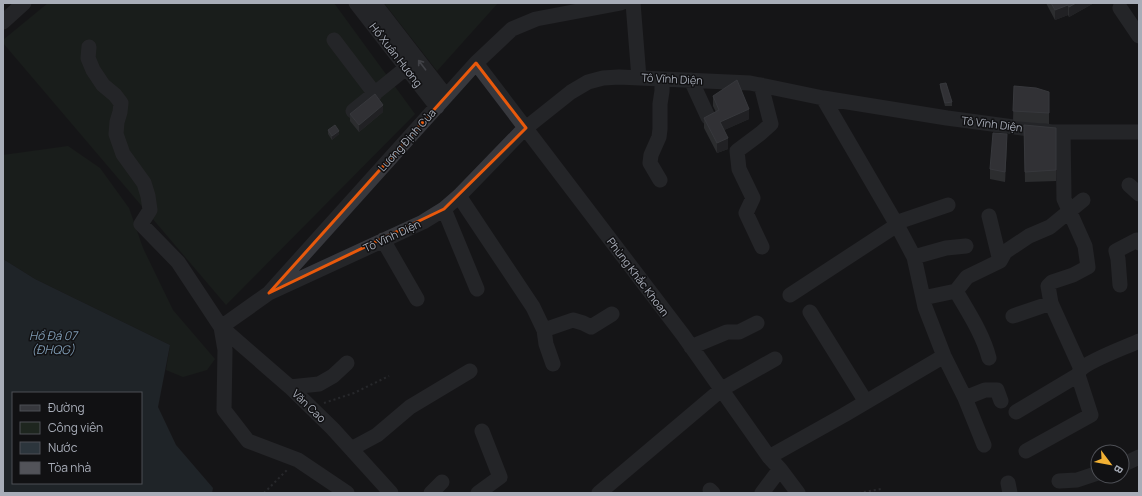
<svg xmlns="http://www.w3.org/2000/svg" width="1142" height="496" viewBox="0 0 1142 496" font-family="Manrope,sans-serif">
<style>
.green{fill:#1e261f}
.water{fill:#2c353c;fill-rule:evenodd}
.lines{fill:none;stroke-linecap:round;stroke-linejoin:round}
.path{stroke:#3d3f44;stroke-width:2;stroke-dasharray:2 3;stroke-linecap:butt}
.minor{stroke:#37383d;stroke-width:15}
.wall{fill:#47494d}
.shaded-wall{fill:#2f3033}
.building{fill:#525359;stroke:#5f6168}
.oneway{stroke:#757881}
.marked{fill:none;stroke:#e8590c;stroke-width:3;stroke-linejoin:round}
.labels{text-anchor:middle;stroke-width:3;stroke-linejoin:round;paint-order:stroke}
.street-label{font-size:11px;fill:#a8adb8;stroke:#111113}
.water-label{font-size:12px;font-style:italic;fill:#7f9bb3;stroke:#111113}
</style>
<rect width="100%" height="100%" fill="#161618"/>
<path class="green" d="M 48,3 L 334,3 L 415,114 L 226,305 L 3,43 L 3,40 Z
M 384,3 L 498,3 L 437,71 Z
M 68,146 L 100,168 L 129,208 L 143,248 L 173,310 L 215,359 L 207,370 L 183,377 L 166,370 L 170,345 L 35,279 L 3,259 L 3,155 Z"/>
<path class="water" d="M 3,259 L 35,279 L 170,345 L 158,407 L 176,445 L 213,488 L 212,493 L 3,493 ZM 13,393 L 141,393 L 141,483 L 13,483 Z"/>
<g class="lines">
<path class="path" d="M 324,403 L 354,393 L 389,376
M 264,493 L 288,469
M 859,493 L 881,489"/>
<path class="minor" d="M 356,3 L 437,107
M 374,3 L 446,96
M 633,3 L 639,78
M 1120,8 L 1139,36
M 3,22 L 24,3
M 334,40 L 375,94
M 89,47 L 88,58 L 93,70 L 103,85 L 115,95 L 121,103 L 120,112 L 117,122 L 116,134 L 123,154 L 144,183 L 148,196 L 150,210 L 141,224 L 178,262 L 221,327 L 225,350 L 224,410 L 248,441 L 298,460 L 347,493
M 476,63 L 683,335 L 769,457 L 780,469 L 798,493
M 691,80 L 708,117
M 761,85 L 771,124 L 761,133 L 737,151 L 739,169 L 753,198 L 746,213 L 762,247
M 353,111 L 406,68
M 1063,132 L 1064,199 L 1085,246 L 1088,267 L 1073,275 L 1052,282 L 1048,286 L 1051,303 L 1081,369
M 660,180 L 650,163 L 651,155 L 659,137 L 660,129 L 660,104 L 662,91 L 662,79
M 1129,185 L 1139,194
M 459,196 L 533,307 L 544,330 L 573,320 L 583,323 L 591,327 L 612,314
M 444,209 L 477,289
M 989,216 L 1000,261
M 895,223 L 948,205
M 897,225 L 914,257 L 925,307 L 944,356 L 965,398 L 985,390 L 997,390 L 1001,401
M 383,240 L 417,299
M 914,257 L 946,248 L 966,246
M 1120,285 L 1118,259 L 1116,251 L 1137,240 L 1139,243
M 956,291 C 968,312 983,334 989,358
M 269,293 L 423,222 L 444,209 L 459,196 L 522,131 L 571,92 L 588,82 L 603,78 L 619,77 L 750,83 L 823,98 L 947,118 L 1052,132 L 1139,132
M 790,295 L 897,225 L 823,98
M 923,298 L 956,291 L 967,277 L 1000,261 L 1005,252 L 1029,236 L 1050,227 L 1083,200
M 810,312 L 866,402
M 1013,316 L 1051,303
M 221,327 L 269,293 L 476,63 L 512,29 L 536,19 L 621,3
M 221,327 L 290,387 L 333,429 L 391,493
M 544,330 L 546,344 L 553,364
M 691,347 L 727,332 L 739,332 L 757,323
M 290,387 L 319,384 L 333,376 L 347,363
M 965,398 L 984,445
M 1016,412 L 1078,375 C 1079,373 1079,371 1081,369 C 1090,360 1126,347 1139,341
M 351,449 L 377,435 L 410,407 L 470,371
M 1026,451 L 1091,415 L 1078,375
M 769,457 L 844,415 L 944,356
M 1122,465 L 1139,457
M 1059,481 L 1077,480 L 1098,473
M 1008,483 L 1010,493
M 710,490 L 713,493
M 431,493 L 442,482
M 478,493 L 500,477 L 482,431
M 599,493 L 722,389 L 775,359
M 762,493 L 780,469"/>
</g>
<path class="wall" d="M 1046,3 L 1094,3 L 1069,17 L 1068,15 L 1055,20 Z
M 940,84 L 952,102 L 952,106 L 945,106 L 940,88 Z
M 1014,86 L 1049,92 L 1049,124 L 1013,121 Z
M 713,96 L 749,119 L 724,130 L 728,149 L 717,153 L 704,128 L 704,118 L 716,112 L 713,106 Z
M 383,112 L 359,132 L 350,121 L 350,114 Z
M 1024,125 L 1056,128 L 1056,181 L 1025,182 Z
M 328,130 L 339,134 L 332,140 L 328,134 Z
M 1007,144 L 1005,182 L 990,179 L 990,169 Z"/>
<path class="shaded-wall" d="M 1076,3 L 1094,3 L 1069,17 L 1069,7 Z
M 1068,5 L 1068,15 L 1055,20 L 1055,10 Z
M 383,105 L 383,112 L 359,132 L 359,125 Z
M 749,109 L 749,119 L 720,132 L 720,122 Z
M 339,131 L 339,134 L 332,140 L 332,136 Z
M 1007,134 L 1007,144 L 1005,182 L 1005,172 Z
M 728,138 L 728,149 L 717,153 L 717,143 Z"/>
<path class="building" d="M 1051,3 L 1076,3 L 1069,7 L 1068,5 L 1055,10 Z
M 737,80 L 749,109 L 720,122 L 728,138 L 717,143 L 704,118 L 719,110 L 713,96 Z
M 946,83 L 952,102 L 945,103 L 940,84 Z
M 1014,86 L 1036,88 L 1049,92 L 1049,113 L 1013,111 Z
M 375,94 L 383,105 L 359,125 L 350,114 Z
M 335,125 L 339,131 L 332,136 L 328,130 Z
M 1024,125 L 1056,128 L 1056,170 L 1025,172 Z
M 993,133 L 1007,134 L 1005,172 L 990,169 Z"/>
<defs><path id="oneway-shaft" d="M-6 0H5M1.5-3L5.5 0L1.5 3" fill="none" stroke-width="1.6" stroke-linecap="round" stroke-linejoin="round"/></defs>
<use class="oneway" href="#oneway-shaft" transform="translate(422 65) rotate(-127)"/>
<path d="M0 0H1142V496H0ZM 476,63 L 526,128 L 444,209 L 269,293 Z" fill="#161618" fill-opacity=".55" fill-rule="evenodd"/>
<path class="marked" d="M 476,63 L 526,128 L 444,209 L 269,293 Z"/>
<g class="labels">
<g class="street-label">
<text transform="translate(396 55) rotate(52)" y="4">Hồ Xuân Hương</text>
<text transform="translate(672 79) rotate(3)" y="4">Tô Vĩnh Diện</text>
<text transform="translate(992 124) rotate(7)" y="4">Tô Vĩnh Diện</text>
<text transform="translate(407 140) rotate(-48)" y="4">Lương Định Của</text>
<text transform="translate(392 236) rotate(-25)" y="4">Tô Vĩnh Diện</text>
<text transform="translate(638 277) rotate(53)" y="4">Phùng Khắc Khoan</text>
<text transform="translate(309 406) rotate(44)" y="4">Văn Cao</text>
</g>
<g class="water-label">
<text x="53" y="340">Hồ Đá 07<tspan x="53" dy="14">(ĐHQG)</tspan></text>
</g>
</g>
<rect width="1142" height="496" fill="none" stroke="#a8adb8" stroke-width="8"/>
<rect x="12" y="392" width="130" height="92" fill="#111113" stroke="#4d4f55"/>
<rect x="20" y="405" width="20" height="6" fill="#37383d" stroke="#4d4f55"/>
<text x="48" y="412" font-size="12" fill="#a8adb8">Đường</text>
<rect x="20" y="422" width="20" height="12" fill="#1e261f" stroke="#4d4f55"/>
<text x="48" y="432" font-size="12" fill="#a8adb8">Công viên</text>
<rect x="20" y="442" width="20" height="12" fill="#2c353c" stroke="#4d4f55"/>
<text x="48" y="452" font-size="12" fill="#a8adb8">Nước</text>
<rect x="20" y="462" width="20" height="12" fill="#525359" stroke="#4d4f55"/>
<text x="48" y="472" font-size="12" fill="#a8adb8">Tòa nhà</text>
<g transform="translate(1110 464) rotate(122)"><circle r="19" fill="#111113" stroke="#4d4f55"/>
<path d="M0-3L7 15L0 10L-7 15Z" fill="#f2b134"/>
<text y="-6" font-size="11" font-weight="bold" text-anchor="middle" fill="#a8adb8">B</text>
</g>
</svg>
